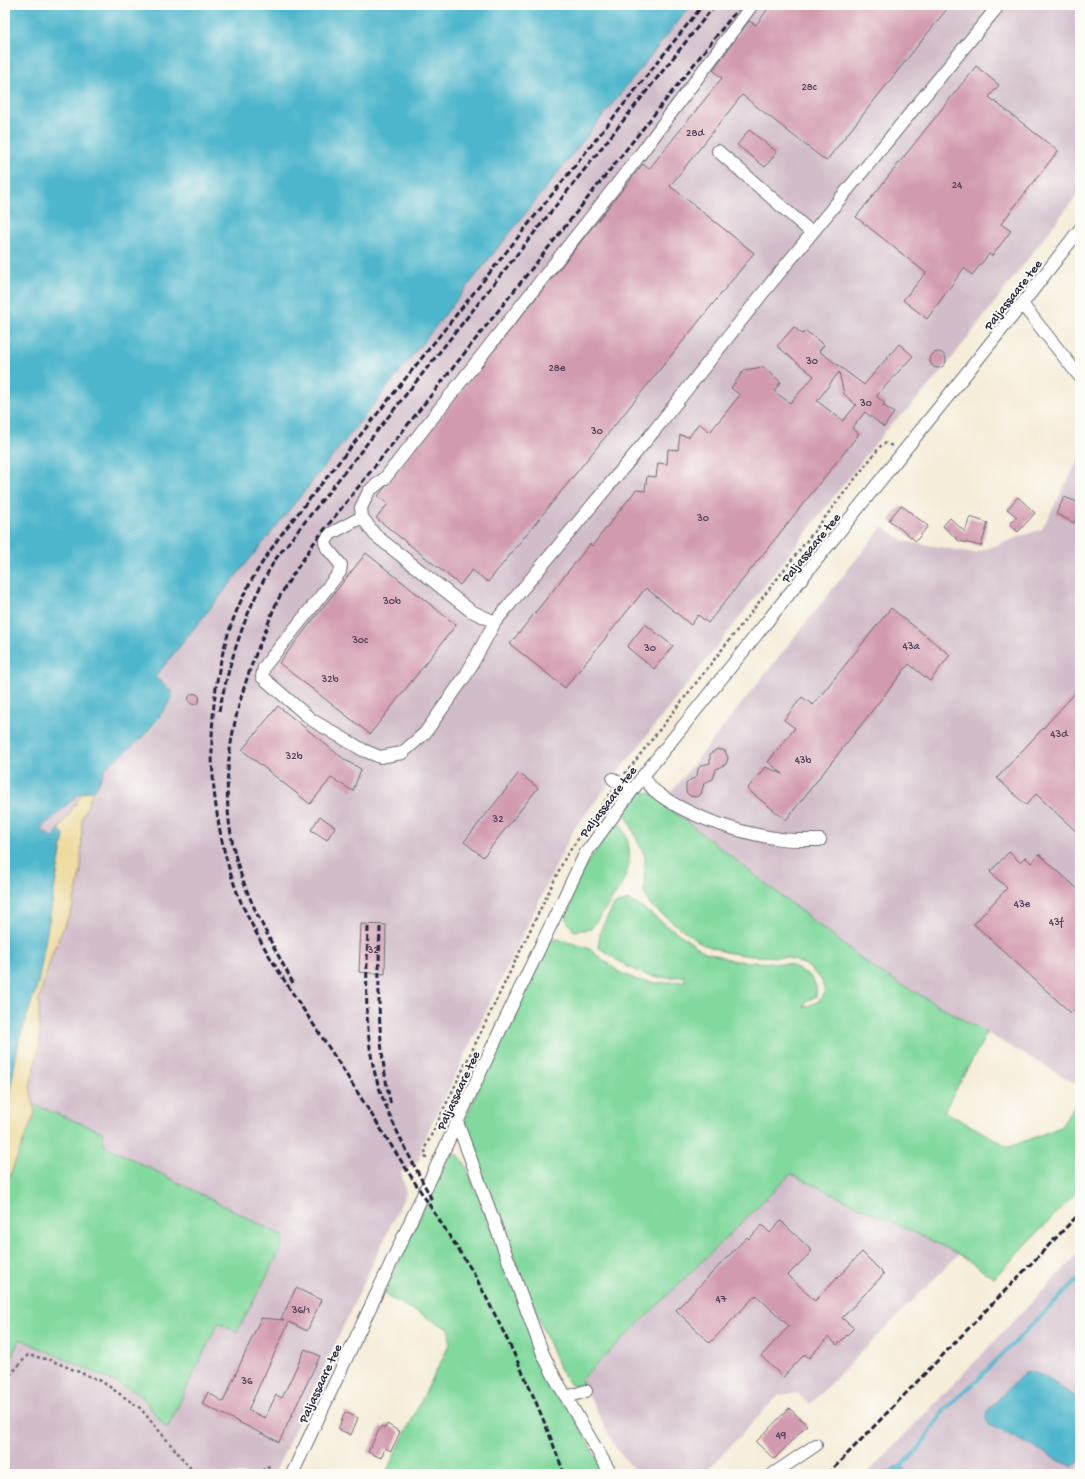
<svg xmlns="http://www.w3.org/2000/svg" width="1085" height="1479" viewBox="0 0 1085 1479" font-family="'Gochi Hand',sans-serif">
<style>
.industrial{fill:#d1bdca}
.green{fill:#82d99e;stroke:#527e6c}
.sand{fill:#eeda9e;stroke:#887e6c}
.water{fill:#4eb6cc;stroke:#386c84}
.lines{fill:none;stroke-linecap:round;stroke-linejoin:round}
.stream{stroke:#4eb6cc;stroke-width:4}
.building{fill:#d29aaf;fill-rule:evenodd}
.minor-casing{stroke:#6c6972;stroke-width:14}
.path{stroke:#6c6972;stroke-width:2.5;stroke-dasharray:3 3;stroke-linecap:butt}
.minor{stroke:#fff;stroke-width:12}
.rail{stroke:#22223b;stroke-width:3;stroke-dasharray:6 3;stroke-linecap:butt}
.labels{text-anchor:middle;stroke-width:4;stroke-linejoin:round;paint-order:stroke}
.number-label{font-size:11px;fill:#4e4058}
.street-label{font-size:13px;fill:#22223b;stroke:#fdfcf7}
</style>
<rect width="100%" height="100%" fill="#fdfcf7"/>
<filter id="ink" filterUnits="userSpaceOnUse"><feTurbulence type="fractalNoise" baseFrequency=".025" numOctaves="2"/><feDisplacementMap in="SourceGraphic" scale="8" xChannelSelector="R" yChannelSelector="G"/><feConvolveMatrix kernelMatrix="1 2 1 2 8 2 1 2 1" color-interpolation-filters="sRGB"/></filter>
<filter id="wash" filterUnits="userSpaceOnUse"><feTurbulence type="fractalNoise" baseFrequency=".012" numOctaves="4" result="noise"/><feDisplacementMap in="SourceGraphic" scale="16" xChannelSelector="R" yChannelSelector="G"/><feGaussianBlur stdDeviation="0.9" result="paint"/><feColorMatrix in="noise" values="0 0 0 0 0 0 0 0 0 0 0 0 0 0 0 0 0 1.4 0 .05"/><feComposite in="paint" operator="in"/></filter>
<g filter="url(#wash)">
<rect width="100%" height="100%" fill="#f5edd9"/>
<path class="industrial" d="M 691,5 L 1080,5 L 1080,191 L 946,366 L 912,405 L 890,425 L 574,829 L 422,1144 L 419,1161 L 401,1172 L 406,1193 L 274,1474 L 5,1474 L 5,1370 L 19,1339 L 139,1393 L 167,1429 L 219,1323 L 237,1331 L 282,1247 L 283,1236 L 104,1145 L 103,1132 L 8,1094 L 54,895 L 64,834 L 53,838 L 40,829 L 79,794 L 95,789 L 103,775 L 105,768 L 153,728 L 163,714 L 173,693 L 154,678 L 324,467 Z
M 1080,457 L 1080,1086 L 876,970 L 662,804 L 882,527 L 905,541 L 974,553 L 1042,529 Z
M 791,1174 L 959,1254 L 810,1404 L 797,1393 L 779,1395 L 704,1474 L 638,1474 L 617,1450 L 581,1381 Z
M 1080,1252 L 1080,1474 L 867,1474 Z"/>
<path class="green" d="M 642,792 L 650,793 L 876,970 L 987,1033 L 944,1111 L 1009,1147 L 1061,1127 L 1080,1096 L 1080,1189 L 994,1278 L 959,1254 L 791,1174 L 581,1380 L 584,1386 L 571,1385 L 560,1370 L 473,1159 L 465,1127 L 466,1117 L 487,1068 L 549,941 L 557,939 L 588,948 L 619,972 L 638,980 L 656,983 L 685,981 L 684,976 C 644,982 629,968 598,947 L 601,929 L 614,905 L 628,900 L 638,905 L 703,951 L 734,961 L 789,964 L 809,975 L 816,986 L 816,996 L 806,1002 L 804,1008 L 819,1001 L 825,991 L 821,979 L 806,965 L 786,957 L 750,956 L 725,952 L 702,944 L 650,905 L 644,893 L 645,857 L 628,819 L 623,812 L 636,794 Z
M 618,819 C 646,867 617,890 591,929 L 574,931 C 571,927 568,924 567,920 C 558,899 605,838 618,819 Z
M 32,1104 L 103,1132 L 104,1145 L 283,1236 L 282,1247 L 237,1332 L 218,1323 L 167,1429 L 139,1393 L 20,1339 L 5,1370 L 5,1187 L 35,1113 Z
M 458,1155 L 464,1162 L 546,1364 L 605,1474 L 385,1474 L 450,1343 L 449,1329 L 390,1298 L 385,1292 L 448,1156 Z"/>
<path class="sand" d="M 93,791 L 82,819 L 81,870 L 73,907 L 53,951 L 39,999 L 40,1046 L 30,1086 L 35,1113 L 5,1187 L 5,1104 L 10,1090 L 19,1040 L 38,983 L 64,834 L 59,829 L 83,792 Z"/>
<path class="water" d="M 5,5 L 691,5 L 324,467 L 155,677 L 173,693 C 158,728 134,745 105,768 L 103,775 L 95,789 L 79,794 L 40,829 L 53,838 L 59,829 L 64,834 L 38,983 L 19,1040 L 10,1090 L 5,1104 Z
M 1032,1372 L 1044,1376 L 1080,1400 L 1080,1461 L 1072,1467 L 988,1424 L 986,1417 L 987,1411 L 1024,1373 Z
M 897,1466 L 905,1470 L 908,1474 L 884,1474 Z"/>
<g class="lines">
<path class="stream" d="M 899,1468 L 918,1450 L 945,1409 L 972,1385 L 1080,1277"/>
</g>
<g id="blocks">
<path class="building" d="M 771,5 L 950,5 L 826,161 L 742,95 L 670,186 L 754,253 L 488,582 L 472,570 L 460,585 L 376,518 L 388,504 L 378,496 L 643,164 L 649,169 L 722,78 L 713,70 L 749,21 L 756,25 Z
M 976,66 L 999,85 L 989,97 L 1058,151 L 1001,224 L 1011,231 L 992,256 L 989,254 L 972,275 L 964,268 L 927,319 L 903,300 L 926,273 L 856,217 Z
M 749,130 L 777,152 L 765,167 L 737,145 Z
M 794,327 L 802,334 L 806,331 L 824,345 L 819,351 L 864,385 L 899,344 L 913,356 L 878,394 L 877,397 L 885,403 L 883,405 L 894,413 L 884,427 L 865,412 L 852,428 L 859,434 L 708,623 L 698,615 L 691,625 L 646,588 L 565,688 L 510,644 L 590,544 L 592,546 L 636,490 L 645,491 L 647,476 L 656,477 L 658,463 L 667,464 L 668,449 L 678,450 L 680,435 L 689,437 L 699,423 L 710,432 L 740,395 L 731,388 L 744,370 L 763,367 L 781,382 L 774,391 L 790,403 L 814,376 L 777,346 ZM 839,372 L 844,394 L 856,405 L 843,421 L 817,401 Z
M930 360a8 8 0 1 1 16 0a8 8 0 1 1-16 0Z
M 1018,497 L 1035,513 L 1018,532 L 1010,524 L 1017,517 L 1007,509 Z
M 1064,497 L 1080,503 L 1080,509 L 1074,523 L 1056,514 Z
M 901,505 L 928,526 L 916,541 L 889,520 Z
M 970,517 L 988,523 L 981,546 L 959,541 L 943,526 L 950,518 L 965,532 Z
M 366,553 L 456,625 L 370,734 L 279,663 Z
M 891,608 L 950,655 L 930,681 L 909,664 L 786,820 L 747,789 L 765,767 L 783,774 L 768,762 L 795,728 L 784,720 L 802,697 L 813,705 Z
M 645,624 L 673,646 L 654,669 L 627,647 Z
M 1080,688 L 1080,835 L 1036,794 L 1026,805 L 997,778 Z
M188.5 699a5.5 5.5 0 1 1 11 0a5.5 5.5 0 1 1-11 0Z
M 278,706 L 345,760 L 361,769 L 353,791 L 331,778 L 310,804 L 242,750 Z
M 717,749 L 725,751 L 728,758 L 726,764 L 716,769 L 713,779 L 704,783 L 701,794 L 696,797 L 690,796 L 686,792 L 686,784 L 690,780 L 697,777 L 698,769 L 702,765 L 710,763 L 710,754 Z
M 519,773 L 538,788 L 483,857 L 464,842 Z
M 320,816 L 335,827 L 327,840 L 311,830 Z
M 1009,852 L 1020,862 L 1025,857 L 1031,863 L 1039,854 L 1080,891 L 1080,1003 L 1071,1013 L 974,924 L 1007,888 L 990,872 Z
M 361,924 L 386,925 L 385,974 L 359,972 Z
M 781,1221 L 812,1251 L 788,1275 L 815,1301 L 862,1252 L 884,1274 L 842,1318 L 854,1328 L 837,1345 L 828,1337 L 809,1358 L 805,1354 L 783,1377 L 761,1356 L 789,1326 L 756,1295 L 710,1343 L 676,1310 L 747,1237 L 749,1239 L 762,1225 L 770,1233 Z
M 296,1288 L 321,1300 L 307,1331 L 289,1322 L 248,1410 L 265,1418 L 276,1395 L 282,1398 L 305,1349 L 320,1356 L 279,1442 L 202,1404 L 208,1392 L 223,1402 L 261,1318 L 284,1320 L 281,1319 Z
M 789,1408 L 807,1425 L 774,1459 L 756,1442 Z
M 345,1412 L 358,1418 L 351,1435 L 338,1429 Z
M 387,1424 L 400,1432 L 391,1451 L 385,1448 L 381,1458 L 368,1452 L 381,1426 L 385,1428 Z"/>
</g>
</g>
<g filter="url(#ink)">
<use href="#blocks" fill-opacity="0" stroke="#6c6972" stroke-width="1"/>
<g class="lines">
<defs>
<path id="minor" d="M 718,151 L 812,233
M 1022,304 L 1080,377
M 362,517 L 330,534 L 325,542 L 327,548 L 341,565 L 340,572 L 264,667 L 262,677 L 312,720 L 363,750 L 380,757 L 402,753 L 425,733 L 466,675 L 495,622 L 654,431 L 762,294 L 999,5
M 495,622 L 471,611 L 375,535 L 362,517 L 361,508 L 369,491 L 385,478 L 636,160 L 752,5
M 643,776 C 647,781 650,787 655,791 C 684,815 736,832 774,838 C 789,841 805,840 820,840
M 613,779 L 631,791
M 457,1122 L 543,1354 L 555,1378 L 611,1474
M 567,1397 L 586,1391
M 292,1474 L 505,1020 L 585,854 L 643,776 L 1022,304 L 1080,229
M 773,1474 L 816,1445"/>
</defs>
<use href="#minor" class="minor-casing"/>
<path class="path" d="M 625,774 L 883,443 L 893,446
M 426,1159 L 425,1148 L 566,856 L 612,791
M 10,1375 L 28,1355 L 50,1360 L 101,1381 L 140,1408 L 192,1470 L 198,1474
M 257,1474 L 272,1464"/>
<use href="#minor" class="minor"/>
<path class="rail" d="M 219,711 C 231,656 247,605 277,557 L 715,5
M 368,927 C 367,971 364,1017 372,1060 C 380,1106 411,1158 432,1200
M 380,927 C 378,987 377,1047 391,1105
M 293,983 C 274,947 253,911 240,872 C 214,790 231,711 264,634 C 269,622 273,609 279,598 C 289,579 302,562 313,544 L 741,5
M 564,1474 C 540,1405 507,1337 473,1272 C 427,1202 382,1131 337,1060 C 304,1009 266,958 241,902 C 206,819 201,698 235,615 C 246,586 263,561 280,536 L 703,5
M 828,1474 L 1080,1213"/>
</g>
</g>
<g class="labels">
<g class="number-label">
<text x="809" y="90">28c</text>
<text x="695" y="136">28d</text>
<text x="957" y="188">24</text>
<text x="812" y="364">30</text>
<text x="557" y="371">28e</text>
<text x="866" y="406">30</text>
<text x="597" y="434">30</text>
<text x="703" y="521">30</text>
<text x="392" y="604">30b</text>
<text x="360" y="643">30c</text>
<text x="911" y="649">43a</text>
<text x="650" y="651">30</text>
<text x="330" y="682">32b</text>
<text x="1059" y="737">43d</text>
<text x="294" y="759">32b</text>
<text x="803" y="763">43b</text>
<text x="498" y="822">32</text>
<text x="1022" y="907">43e</text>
<text x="1056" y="925">43f</text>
<text x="373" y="953">32</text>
<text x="721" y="1302">47</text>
<text x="301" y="1313">36/1</text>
<text x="247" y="1384">36</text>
<text x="781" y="1438">49</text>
</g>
<g class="street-label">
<text transform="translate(1012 294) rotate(-52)" y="5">Paljassaare tee</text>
<text transform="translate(810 547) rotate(-51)" y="5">Paljassaare tee</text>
<text transform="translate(607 801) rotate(-53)" y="5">Paljassaare tee</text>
<text transform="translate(457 1090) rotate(-65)" y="5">Paljassaare tee</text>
<text transform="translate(319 1383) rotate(-65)" y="5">Paljassaare tee</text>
</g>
</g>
<rect width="1085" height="1479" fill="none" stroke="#fdfcf7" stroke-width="20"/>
</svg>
